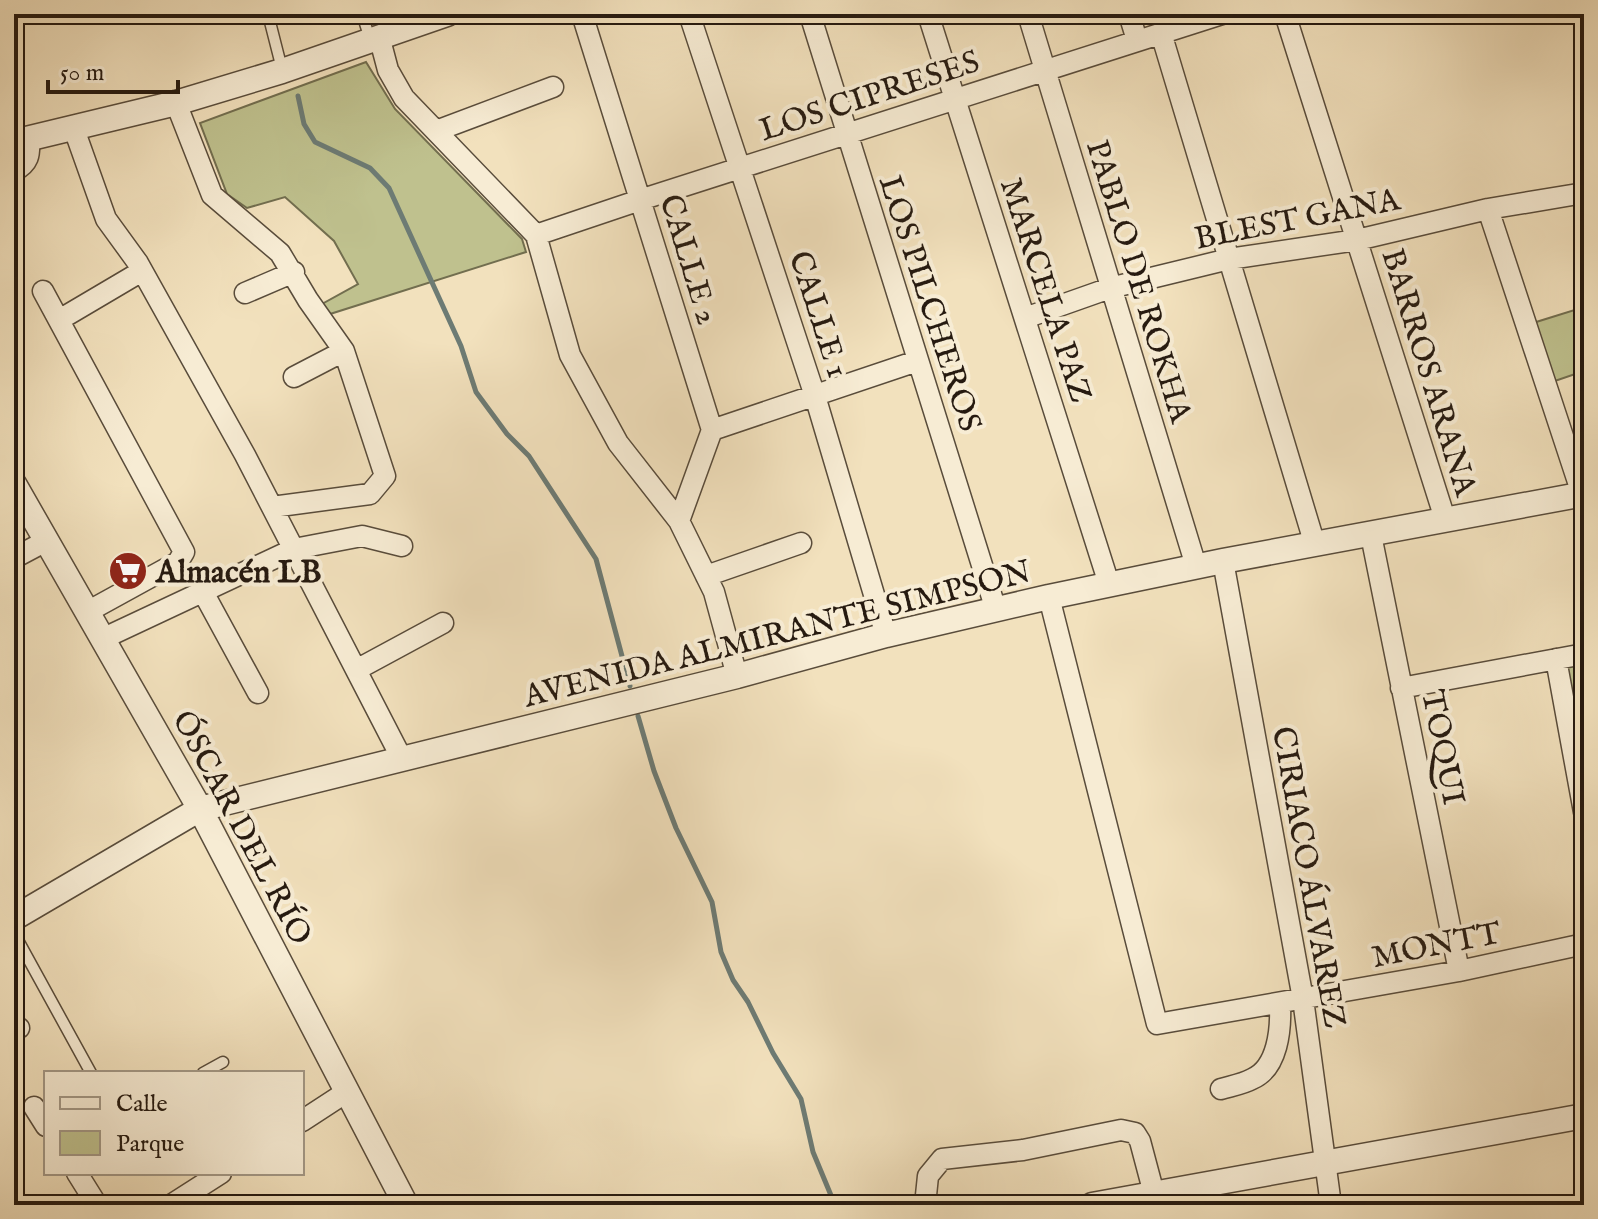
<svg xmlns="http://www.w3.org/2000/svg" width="1598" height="1219" viewBox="0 0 1598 1219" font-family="'IM FELL English',serif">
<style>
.green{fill:#bfc18e;stroke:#726e4f;stroke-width:2}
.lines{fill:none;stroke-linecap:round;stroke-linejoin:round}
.stream{stroke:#6d7b74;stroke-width:5}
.service-casing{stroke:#594c3b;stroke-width:13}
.minor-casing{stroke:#594c3b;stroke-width:23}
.tertiary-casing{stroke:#594c3b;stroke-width:27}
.service{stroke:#f7ecd4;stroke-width:10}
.minor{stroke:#f7ecd4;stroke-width:20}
.tertiary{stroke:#f7ecd4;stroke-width:24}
.labels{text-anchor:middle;stroke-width:8;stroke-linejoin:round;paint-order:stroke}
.street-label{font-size:32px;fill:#261a10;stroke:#f7ecd4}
.poi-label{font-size:32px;font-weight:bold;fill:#261a10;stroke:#f7ecd4;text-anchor:start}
</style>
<rect width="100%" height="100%" fill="#f2e1bd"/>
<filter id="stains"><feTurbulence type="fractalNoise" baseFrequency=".0025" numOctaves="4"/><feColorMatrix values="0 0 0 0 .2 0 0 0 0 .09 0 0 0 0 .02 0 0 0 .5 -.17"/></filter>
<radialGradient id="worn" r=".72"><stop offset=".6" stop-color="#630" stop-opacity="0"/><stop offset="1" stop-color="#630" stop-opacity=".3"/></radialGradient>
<path class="green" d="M 366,62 L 395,109 L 522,239 L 526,252 L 330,314 L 322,304 L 358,284 L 334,241 L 285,197 L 247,208 L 227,194 L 200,123 Z
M 1584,307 L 1584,371 L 1552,382 L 1533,323 Z
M 1584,661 L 1584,752 L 1576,753 L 1561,665 Z"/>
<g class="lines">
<path class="stream" d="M 298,96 L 304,124 L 315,142 L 370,168 L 389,188 L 461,346 L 476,392 L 507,434 L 529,456 L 596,559 L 630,686
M 638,716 L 654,771 L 676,828 L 712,902 L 721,952 L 733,980 L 748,1002 L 773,1053 L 801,1099 L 813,1152 L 835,1205"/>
<defs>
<path id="service" d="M 268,14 L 282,69
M 362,14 L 370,39
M 14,933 L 91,1073
M 203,1073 L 223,1062"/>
<path id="minor" d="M 582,14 L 712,430 L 679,521
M 689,14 L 815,396 L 886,635
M 810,14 L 996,610
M 928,14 L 1109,584
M 1028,14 L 1196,566
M 1129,14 L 1137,40
M 1285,14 L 1445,519
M 1161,33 L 1315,545
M 379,36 L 388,70 L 404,98 L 536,235 L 570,355 L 618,443 L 679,521 L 714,592 L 737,676
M 176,103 L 212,195 L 280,253 L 308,300 L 344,351 L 385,476 L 370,494 L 272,507
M 74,129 L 106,219 L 138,263 L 245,455 L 402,759
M 436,131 L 553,87
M 14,171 C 29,163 30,155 29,139
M 1488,209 L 1582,494
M 536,235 L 640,200 L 1222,14
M 43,291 L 184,552 L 178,562 L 87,612
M 245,293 L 294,272
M 1025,318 L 1110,288 L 1229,259 L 1357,240 L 1488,209 L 1584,193
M 59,320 L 142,271
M 294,377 L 344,351
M 712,430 L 917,361
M 1371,535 L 1459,971
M 14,558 L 46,541
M 1223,561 L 1303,999 L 1331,1205
M 706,576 L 801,543
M 203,592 L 258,693
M 1049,597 L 1157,1024 L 1459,971 L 1584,944
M 102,639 L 294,549 L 362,536 L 402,546
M 1556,659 L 1584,812
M 356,670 L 443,623
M 1401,688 L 1584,654
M 14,1031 L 19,1028
M 1221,1089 C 1231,1086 1243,1084 1252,1079 C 1278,1068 1281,1029 1280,1005
M 34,1107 L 46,1126
M 302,1121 L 348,1091
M 77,1173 L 97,1205
M 171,1205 L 221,1173
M 925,1205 L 928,1176 L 942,1159 L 1023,1150 L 1121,1130 L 1135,1133 L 1140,1141 L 1157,1205"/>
<path id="tertiary" d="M 14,142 L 176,103 L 282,71 L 447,14
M 14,484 L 200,809 L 406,1205
M 14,918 L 200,809 L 737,676 L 886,635 L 1049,597 L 1223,561 L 1584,494
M 1092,1205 L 1584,1116"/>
</defs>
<use href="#service" class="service-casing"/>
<use href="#minor" class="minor-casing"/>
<use href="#tertiary" class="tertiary-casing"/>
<use href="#service" class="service"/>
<use href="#minor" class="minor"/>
<use href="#tertiary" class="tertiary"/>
</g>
<defs>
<symbol id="supermarket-disc" viewBox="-11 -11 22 22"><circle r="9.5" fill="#8f2418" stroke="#f7ecd4"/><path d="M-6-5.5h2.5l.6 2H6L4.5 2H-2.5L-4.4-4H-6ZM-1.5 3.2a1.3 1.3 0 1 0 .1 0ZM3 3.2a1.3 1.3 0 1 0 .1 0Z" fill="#fff"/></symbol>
</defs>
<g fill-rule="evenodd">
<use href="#supermarket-disc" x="106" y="549" width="44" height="44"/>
</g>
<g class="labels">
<g class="street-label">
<text transform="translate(869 95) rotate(-18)" y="11">LOS CIPRESES</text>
<text transform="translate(1297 218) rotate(-11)" y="11">BLEST GANA</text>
<text transform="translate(690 259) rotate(73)" y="11">CALLE 2</text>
<text transform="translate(1140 281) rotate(73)" y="11">PABLO DE ROKHA</text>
<text transform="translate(1047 290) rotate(72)" y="11">MARCELA PAZ</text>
<text transform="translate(931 303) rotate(72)" y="11">LOS PILCHEROS</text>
<text transform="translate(820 314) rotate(72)" y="11">CALLE 1</text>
<text transform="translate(1430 372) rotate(73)" y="11">BARROS ARANA</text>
<text transform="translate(777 633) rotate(-14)" y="11">AVENIDA ALMIRANTE SIMPSON</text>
<text transform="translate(1444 747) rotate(79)" y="11">TOQUI</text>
<text transform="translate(243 827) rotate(62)" y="11">ÓSCAR DEL RÍO</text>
<text transform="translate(1310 877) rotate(80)" y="11">CIRIACO ÁLVAREZ</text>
<text transform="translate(1436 944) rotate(-11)" y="11">MONTT</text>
</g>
<g class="poi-label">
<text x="156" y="582">Almacén LB</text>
</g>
</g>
<rect width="1598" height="1219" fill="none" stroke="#f2e1bd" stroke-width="48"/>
<rect x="16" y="16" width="1566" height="1187" fill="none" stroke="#261a10" stroke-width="4"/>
<rect x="24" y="24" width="1550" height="1171" fill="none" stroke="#261a10" stroke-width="2"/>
<rect x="44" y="1071" width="260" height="104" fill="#f7ecd4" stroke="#a39886" stroke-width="2"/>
<rect x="60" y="1097" width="40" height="12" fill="#f7ecd4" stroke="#a39886" stroke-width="2"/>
<text x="116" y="1111" font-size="24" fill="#261a10">Calle</text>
<rect x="60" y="1131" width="40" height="24" fill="#bfc18e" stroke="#a39886" stroke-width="2"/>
<text x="116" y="1151" font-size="24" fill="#261a10">Parque</text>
<path d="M48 80v12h130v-12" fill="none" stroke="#261a10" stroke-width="4"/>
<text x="60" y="80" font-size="24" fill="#261a10" stroke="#f7ecd4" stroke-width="6" paint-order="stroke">50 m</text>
<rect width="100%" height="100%" filter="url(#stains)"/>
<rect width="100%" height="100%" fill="url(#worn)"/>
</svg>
